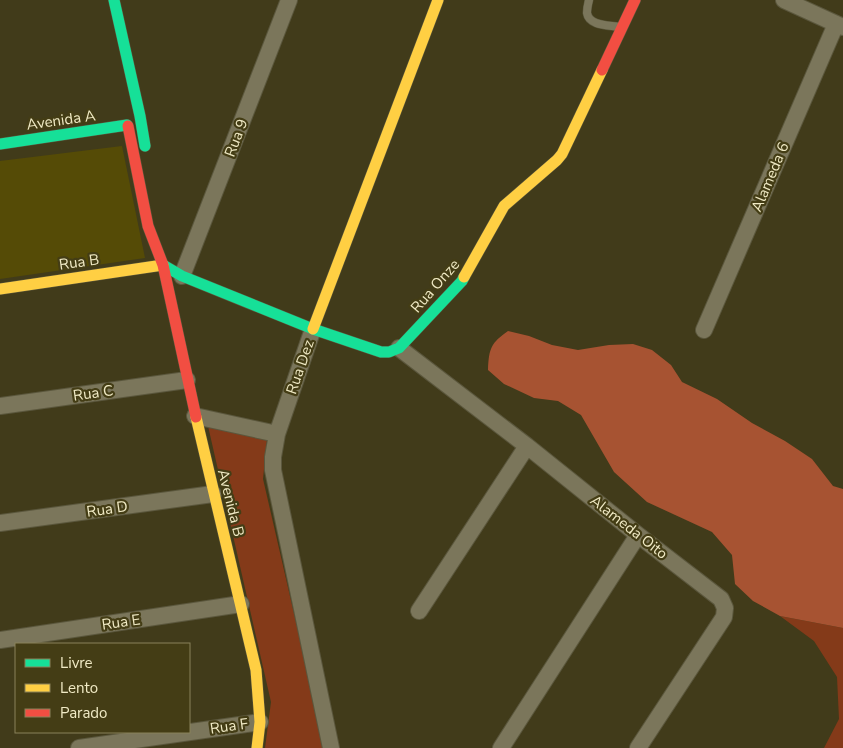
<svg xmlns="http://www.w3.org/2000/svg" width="843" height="748" viewBox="0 0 843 748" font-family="'Nunito Sans',sans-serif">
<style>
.built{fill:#554b06}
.green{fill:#843a19}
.forest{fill:#a75332}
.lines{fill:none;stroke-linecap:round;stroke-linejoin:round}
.lane-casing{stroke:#5b573d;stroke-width:9}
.street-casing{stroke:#5b573d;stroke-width:18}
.fast-casing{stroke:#5b573d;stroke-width:12}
.slow-casing{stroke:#5b573d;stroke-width:12}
.jam-casing{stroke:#5b573d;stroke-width:12}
.lane{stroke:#7b765b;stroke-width:8}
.street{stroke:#7b765b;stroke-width:16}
.fast{stroke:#16e098;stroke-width:11}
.slow{stroke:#ffcf43;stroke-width:11}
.jam{stroke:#f24e42;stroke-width:11}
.labels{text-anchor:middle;stroke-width:4.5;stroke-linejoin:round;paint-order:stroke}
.street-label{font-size:15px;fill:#f0eac5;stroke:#443d15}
</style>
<rect width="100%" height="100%" fill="#413b1a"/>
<path class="built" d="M 122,146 L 145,258 L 0,279 L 0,161 Z"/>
<path class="green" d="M 208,426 L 267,439 L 263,479 L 325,748 L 265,748 L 271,702 Z
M 780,616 L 843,628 L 843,748 L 824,748 L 839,719 L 837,677 L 814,641 Z"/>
<path class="forest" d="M 508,331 L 529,336 L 552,345 L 578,350 L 609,345 L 633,344 L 652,350 L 671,365 L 682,382 L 717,399 L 752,423 L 785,441 L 812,459 L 833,486 L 843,489 L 843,628 L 780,616 L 753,601 L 735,584 L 732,555 L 712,532 L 647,502 L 614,472 L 581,415 L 558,401 L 534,398 L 504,384 L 488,370 C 489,348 491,343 508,331 Z"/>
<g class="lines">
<defs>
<path id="lane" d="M 589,0 C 588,4 587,9 587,13 C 589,26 609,25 619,27"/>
<path id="street" d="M 784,0 L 843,27
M 182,276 L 289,0
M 313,329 L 277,434 L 273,457 L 273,470 L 331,748
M 704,330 L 836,24
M 399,348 L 527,446 L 638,535 L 721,599 L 725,608 L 724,617 L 638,748
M 0,406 L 187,380
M 195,416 L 277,434
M 0,523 L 213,494
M 419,611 L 527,446
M 0,640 L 241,604
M 79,748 L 260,722
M 501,748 L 638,535"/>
<path id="fast" d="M 114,0 L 140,116 L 145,146
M 0,144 L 127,125
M 163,265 L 182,276 L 313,329 L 381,352 L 389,352 L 399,348 L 462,281 L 464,277"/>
<path id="slow" d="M 464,277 L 504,206 L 557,160 L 562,154 L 602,70
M 0,289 L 163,265
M 313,329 L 438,0
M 196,417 L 256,670 L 260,722 L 257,748"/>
<path id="jam" d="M 602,70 L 635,0
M 128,126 L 148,226 L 163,265 L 196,417"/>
</defs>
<use href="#lane" class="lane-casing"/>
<use href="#street" class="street-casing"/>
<use href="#fast" class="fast-casing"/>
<use href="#slow" class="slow-casing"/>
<use href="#jam" class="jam-casing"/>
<use href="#lane" class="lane"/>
<use href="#street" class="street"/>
<use href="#fast" class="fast"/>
<use href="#slow" class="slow"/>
<use href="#jam" class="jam"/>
</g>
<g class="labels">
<g class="street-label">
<text transform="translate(61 120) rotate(-8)" y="5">Avenida A</text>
<text transform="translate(236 138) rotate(-69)" y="5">Rua 9</text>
<text transform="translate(770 177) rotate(-67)" y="5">Alameda 6</text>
<text transform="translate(79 262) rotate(-8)" y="5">Rua B</text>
<text transform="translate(435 286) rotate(-49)" y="5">Rua Onze</text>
<text transform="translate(300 367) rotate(-71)" y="5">Rua Dez</text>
<text transform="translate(93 393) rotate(-8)" y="5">Rua C</text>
<text transform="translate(231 503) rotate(76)" y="5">Avenida B</text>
<text transform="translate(107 509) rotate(-8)" y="5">Rua D</text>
<text transform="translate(629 527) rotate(38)" y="5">Alameda Oito</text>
<text transform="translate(121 622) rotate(-8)" y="5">Rua E</text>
<text transform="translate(229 726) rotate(-8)" y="5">Rua F</text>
</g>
</g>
<rect x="15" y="643" width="175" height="90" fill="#443d15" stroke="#89825b"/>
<rect x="25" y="659" width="25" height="8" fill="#16e098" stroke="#89825b"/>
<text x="60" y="668" font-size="15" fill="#f0eac5">Livre</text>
<rect x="25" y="684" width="25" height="8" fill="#ffcf43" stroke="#89825b"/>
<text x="60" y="693" font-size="15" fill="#f0eac5">Lento</text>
<rect x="25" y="709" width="25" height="8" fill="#f24e42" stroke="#89825b"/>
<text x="60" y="718" font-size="15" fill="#f0eac5">Parado</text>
</svg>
